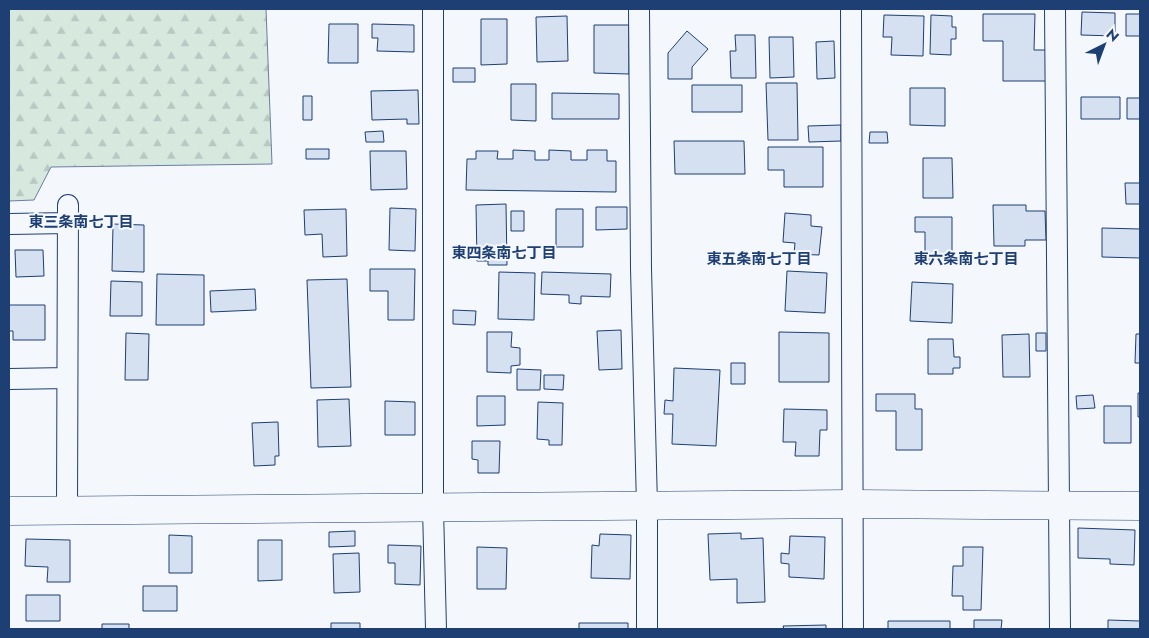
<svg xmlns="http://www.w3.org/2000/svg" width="1149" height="638" viewBox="0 0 1149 638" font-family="Jost,'Noto Sans JP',sans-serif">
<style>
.forest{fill:url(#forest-firs);stroke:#687fa3}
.building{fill:#d5e0f0;stroke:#1d3f73}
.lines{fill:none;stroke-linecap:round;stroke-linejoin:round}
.street-casing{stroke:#1d3f73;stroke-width:22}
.secondary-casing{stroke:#1d3f73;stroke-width:29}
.street{stroke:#f4f7fb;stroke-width:20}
.secondary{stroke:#f4f7fb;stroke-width:28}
.labels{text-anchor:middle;stroke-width:4;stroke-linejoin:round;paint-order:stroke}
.neighbourhood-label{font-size:15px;font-weight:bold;fill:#1d3f73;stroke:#f4f7fb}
</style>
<defs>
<pattern id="forest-firs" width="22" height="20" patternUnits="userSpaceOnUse" patternTransform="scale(1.25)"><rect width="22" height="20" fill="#d7e8df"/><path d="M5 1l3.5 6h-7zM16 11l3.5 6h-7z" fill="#b8c8c3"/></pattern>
</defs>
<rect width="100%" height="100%" fill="#f4f7fb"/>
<path class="forest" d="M 9,9 L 266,9 L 272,164 L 51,167 L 34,200 L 9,201 Z"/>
<path class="building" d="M 1082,12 L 1115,13 L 1115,36 L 1081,35 Z
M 983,14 L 1035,14 L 1034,50 L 1048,50 L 1048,81 L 1003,81 L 1003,41 L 983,41 Z
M 1126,14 L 1140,14 L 1140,36 L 1126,36 Z
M 884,15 L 924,16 L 923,56 L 891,55 L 892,37 L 883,37 Z
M 931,15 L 952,16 L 952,27 L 956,27 L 956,39 L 951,39 L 951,55 L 930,54 Z
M 567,16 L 568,61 L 537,62 L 536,17 Z
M 481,19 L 507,19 L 507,64 L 481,65 Z
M 329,24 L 358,24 L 358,63 L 328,63 Z
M 372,24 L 414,25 L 414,52 L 377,51 L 378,38 L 372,38 Z
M 594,25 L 629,25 L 629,74 L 594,73 Z
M 687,31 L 708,49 L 692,67 L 692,79 L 668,79 L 668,53 Z
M 735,35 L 755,35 L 756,78 L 731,78 L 730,51 L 736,51 Z
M 769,37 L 793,37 L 794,77 L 770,78 Z
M 834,41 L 835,78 L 817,79 L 816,42 Z
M 453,68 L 475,68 L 475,82 L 453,82 Z
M 766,83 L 797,83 L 798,140 L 768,140 Z
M 511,84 L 536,84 L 536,121 L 511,120 Z
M 692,85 L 742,85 L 742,112 L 692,112 Z
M 910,88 L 945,88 L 945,126 L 910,125 Z
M 418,90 L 419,124 L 407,124 L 407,119 L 372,120 L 371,91 Z
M 552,93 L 619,94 L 619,119 L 552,119 Z
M 303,96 L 312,96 L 312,120 L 303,120 Z
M 1081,97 L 1120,97 L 1120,119 L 1081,119 Z
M 1127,98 L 1140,98 L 1140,119 L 1127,119 Z
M 841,125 L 841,141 L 809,142 L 808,126 Z
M 383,131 L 384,142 L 366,142 L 365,132 Z
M 870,132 L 887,132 L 888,143 L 869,143 Z
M 674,141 L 744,141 L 745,174 L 675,174 Z
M 768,147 L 823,147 L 823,187 L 784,187 L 784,170 L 768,170 Z
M 306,149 L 329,149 L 329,159 L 306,159 Z
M 513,150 L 535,151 L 535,160 L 549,160 L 549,150 L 571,151 L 571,160 L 587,160 L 587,150 L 607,150 L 607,161 L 616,161 L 616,192 L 466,190 L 467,159 L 476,159 L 476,151 L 498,151 L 497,159 L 513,159 Z
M 370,151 L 406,151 L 407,189 L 371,190 Z
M 923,158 L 952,158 L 953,198 L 923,198 Z
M 1125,183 L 1140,183 L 1140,204 L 1126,204 Z
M 506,204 L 507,265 L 488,265 L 488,261 L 477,261 L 476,205 Z
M 993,205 L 1026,205 L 1026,211 L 1045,211 L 1046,240 L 1025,240 L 1025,246 L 994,246 Z
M 596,207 L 627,207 L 627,229 L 596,230 Z
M 390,208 L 416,209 L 415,251 L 389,250 Z
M 346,209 L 347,256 L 323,257 L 322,234 L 305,235 L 304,210 Z
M 556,209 L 583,209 L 583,247 L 556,247 Z
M 511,211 L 524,211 L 524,231 L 511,231 Z
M 785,213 L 811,215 L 811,226 L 822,227 L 819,255 L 794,254 L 795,243 L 783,242 Z
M 915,217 L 952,217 L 952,259 L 925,259 L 925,232 L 915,232 Z
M 113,224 L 144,225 L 144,272 L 112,271 Z
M 1102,228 L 1140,229 L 1140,258 L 1102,257 Z
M 15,250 L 43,250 L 44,276 L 16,277 Z
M 370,269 L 415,269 L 414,320 L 388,320 L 388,291 L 370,291 Z
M 787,271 L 827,273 L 825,313 L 785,311 Z
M 499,272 L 535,273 L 534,320 L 498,319 Z
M 542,272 L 611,274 L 610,297 L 581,296 L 581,304 L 569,303 L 569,295 L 541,294 Z
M 157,274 L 204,275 L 204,325 L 156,325 Z
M 347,279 L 351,387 L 311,388 L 307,280 Z
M 111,281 L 142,282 L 142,316 L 110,316 Z
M 912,282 L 953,284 L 952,323 L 910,321 Z
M 255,289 L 256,310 L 211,312 L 210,291 Z
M 9,305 L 45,305 L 45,340 L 13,340 L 13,331 L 9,331 Z
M 453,310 L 476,311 L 475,325 L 453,324 Z
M 621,330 L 622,369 L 599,370 L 597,331 Z
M 487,332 L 512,332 L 511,347 L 520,348 L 520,365 L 511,366 L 511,373 L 487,372 Z
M 779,332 L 829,333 L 829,382 L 779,382 Z
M 126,333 L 149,334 L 148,380 L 125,380 Z
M 1036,333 L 1046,333 L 1046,351 L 1036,351 Z
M 1029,334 L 1030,377 L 1003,377 L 1002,335 Z
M 1136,334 L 1140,334 L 1140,363 L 1135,363 Z
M 928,339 L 953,339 L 954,357 L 960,357 L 960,368 L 953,368 L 953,374 L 928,374 Z
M 731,363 L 745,363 L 745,384 L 731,384 Z
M 674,368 L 720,370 L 716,446 L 672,444 L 673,414 L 664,414 L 665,400 L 673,401 Z
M 517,369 L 541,370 L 540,390 L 517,390 Z
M 544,375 L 564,375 L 563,390 L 544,389 Z
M 1138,393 L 1140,393 L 1140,417 L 1138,417 Z
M 876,394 L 915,394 L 915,409 L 922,409 L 922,450 L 896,450 L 896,411 L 876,411 Z
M 1093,395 L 1095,408 L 1077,409 L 1076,396 Z
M 477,396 L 505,396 L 505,425 L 477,426 Z
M 349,399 L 351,446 L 318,447 L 317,400 Z
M 385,401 L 415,402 L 415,435 L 385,435 Z
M 538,402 L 563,403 L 562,445 L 549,445 L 549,440 L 537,439 Z
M 1104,406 L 1131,406 L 1131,443 L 1104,443 Z
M 784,409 L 827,410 L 827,430 L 820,430 L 819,456 L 795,456 L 796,442 L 783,442 Z
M 278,422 L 279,456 L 275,456 L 275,465 L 254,466 L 252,423 Z
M 472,441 L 500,441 L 499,473 L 478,473 L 478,460 L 472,459 Z
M 1078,528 L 1135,530 L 1134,565 L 1110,564 L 1110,559 L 1078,558 Z
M 355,531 L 355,546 L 329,547 L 329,532 Z
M 741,533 L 741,539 L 763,538 L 765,602 L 737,603 L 737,579 L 710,580 L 708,534 Z
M 600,534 L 631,535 L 630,579 L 591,578 L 592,545 L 599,546 Z
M 169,535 L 192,536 L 192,573 L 169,573 Z
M 790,536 L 825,537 L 824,579 L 789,577 L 789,564 L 781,563 L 781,553 L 789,554 Z
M 26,539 L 70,540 L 70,582 L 47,582 L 48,567 L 25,566 Z
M 258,540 L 282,540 L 282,580 L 258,581 Z
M 388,545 L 421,546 L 420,585 L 395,584 L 395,563 L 388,563 Z
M 477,547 L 507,548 L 506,589 L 477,589 Z
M 963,547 L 983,547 L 981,610 L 963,610 L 963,596 L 952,596 L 953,566 L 963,566 Z
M 359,553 L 360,592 L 334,593 L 333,554 Z
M 143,586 L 177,586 L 177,611 L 143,611 Z
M 26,595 L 60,595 L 60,621 L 26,621 Z
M 974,620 L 1002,620 L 1001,629 L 974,629 Z
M 1108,620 L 1140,621 L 1140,629 L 1108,629 Z
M 888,621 L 950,621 L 950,629 L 888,629 Z
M 331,623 L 360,623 L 360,629 L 331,629 Z
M 579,623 L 628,623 L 628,629 L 579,629 Z
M 102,624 L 129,624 L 129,629 L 102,629 Z
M 826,625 L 826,629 L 784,629 L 783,626 Z"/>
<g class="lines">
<defs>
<path id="street" d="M 433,9 L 433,508 L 436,629
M 639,9 L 641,268 L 647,506 L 647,629
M 851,9 L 853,629
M 1055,9 L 1060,629
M 9,224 L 68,223
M 9,379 L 67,378
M 67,510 L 68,205"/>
<path id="secondary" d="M 9,511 L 854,504 L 1140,506"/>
</defs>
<use href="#street" class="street-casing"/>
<use href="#secondary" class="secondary-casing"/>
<use href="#street" class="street"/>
<use href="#secondary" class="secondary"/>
</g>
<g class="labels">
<g class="neighbourhood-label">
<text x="81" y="227">東三条南七丁目</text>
<text x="504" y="258">東四条南七丁目</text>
<text x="759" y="264">東五条南七丁目</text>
<text x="966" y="264">東六条南七丁目</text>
</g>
</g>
<rect width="1149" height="638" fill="none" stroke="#1d3f73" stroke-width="20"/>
<g transform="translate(1104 45) rotate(42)" stroke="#f4f7fb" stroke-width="4" paint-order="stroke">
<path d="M0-4L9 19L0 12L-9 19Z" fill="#1d3f73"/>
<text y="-8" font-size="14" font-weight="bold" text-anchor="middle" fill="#1d3f73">N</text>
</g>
</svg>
